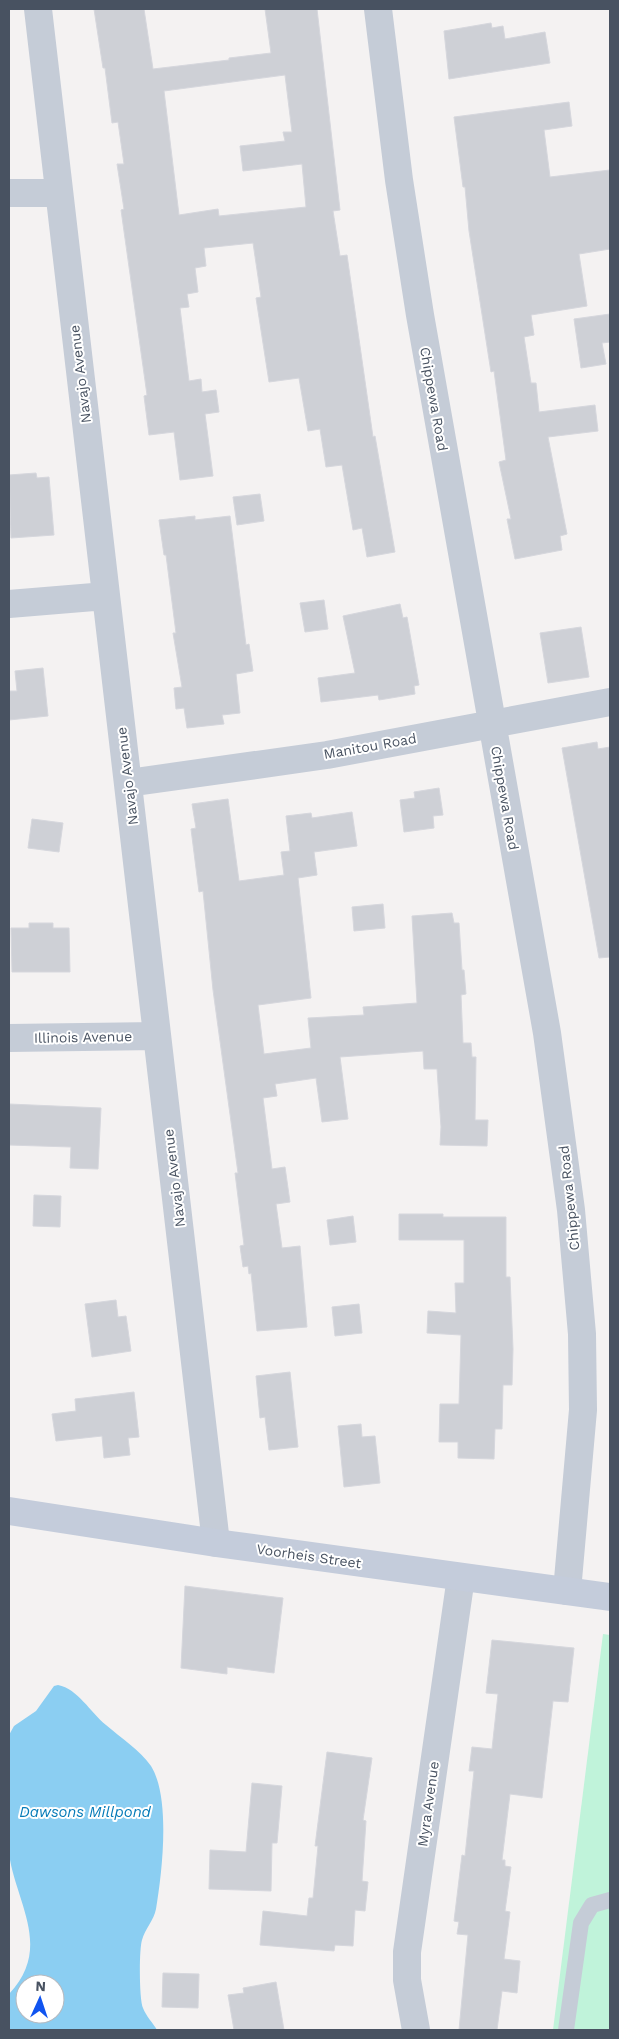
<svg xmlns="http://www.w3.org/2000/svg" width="619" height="2039" viewBox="0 0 619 2039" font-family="'Work Sans',sans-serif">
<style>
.green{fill:#c0f3da}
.water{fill:#8bcef2;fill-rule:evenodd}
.building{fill:#ced0d6;stroke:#d6d7dd;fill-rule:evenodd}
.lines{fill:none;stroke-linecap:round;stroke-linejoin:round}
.lane{stroke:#c5ccd7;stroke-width:16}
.street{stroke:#c5ccd7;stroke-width:28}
.secondary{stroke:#c4ccdb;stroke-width:28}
.labels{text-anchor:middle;stroke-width:4;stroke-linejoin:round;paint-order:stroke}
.street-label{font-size:14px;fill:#485261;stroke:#fff}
.water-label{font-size:15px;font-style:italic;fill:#047ab8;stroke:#fff}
</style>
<rect width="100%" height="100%" fill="#f4f2f2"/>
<path class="green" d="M 603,1634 L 610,1635 L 610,2030 L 553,2030 Z"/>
<path class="water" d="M 58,1685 C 78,1689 90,1712 106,1725 C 121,1738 140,1750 151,1766 C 171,1798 162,1873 156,1909 C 154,1920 145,1929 142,1940 C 139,1949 139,2000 143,2008 C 146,2016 153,2023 157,2030 L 9,2030 L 9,1994 C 53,1948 16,1903 9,1854 C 7,1841 9,1828 9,1815 C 9,1789 9,1762 9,1735 L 14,1726 L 36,1711 L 54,1686 ZM 25,1984 L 55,1984 L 55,2014 L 25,2014 Z"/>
<path class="building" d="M 94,9 L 144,9 L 153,69 L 229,60 L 229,58 L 271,53 L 265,9 L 317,9 L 340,210 L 333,211 L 340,256 L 347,255 L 373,437 L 375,436 L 395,552 L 367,557 L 362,528 L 353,530 L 342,465 L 326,467 L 320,429 L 308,431 L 299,378 L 269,382 L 256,298 L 261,297 L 253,243 L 204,248 L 206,266 L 195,268 L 198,292 L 187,294 L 189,307 L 180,308 L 189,381 L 201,379 L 202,392 L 216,390 L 219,412 L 205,414 L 213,476 L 180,480 L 174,432 L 149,435 L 144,396 L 147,395 L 121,210 L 124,209 L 117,164 L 124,164 L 118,122 L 112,123 L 105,68 L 103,68 ZM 285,75 L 292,132 L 283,132 L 285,141 L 240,146 L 243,171 L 302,164 L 306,207 L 219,216 L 218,209 L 179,215 L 164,91 Z
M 491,23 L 492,28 L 503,26 L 505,39 L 545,32 L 550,63 L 449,79 L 444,31 Z
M 569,102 L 572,126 L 544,130 L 550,177 L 610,170 L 610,249 L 579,254 L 587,306 L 531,315 L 534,335 L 524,337 L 531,383 L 536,383 L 539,412 L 595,405 L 598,431 L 548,437 L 567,534 L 560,536 L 562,550 L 515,559 L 507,519 L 511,519 L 499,462 L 506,460 L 494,371 L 491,372 L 488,353 L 469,231 L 465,187 L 463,187 L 454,117 Z
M 610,314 L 610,342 L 602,343 L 606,364 L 581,368 L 574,319 Z
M 36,473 L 37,478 L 49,477 L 54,535 L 11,538 L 9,475 Z
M 260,494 L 264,521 L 237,525 L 233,497 Z
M 195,516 L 195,520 L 230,516 L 246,645 L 249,644 L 253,671 L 236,674 L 240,713 L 222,715 L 224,724 L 187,728 L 184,708 L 176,709 L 174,688 L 182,687 L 173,633 L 176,633 L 166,555 L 164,555 L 159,520 Z
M 324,600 L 328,629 L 305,632 L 300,603 Z
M 400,604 L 403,618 L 407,617 L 419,685 L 414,686 L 415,694 L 379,700 L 378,695 L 321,702 L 318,678 L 355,673 L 343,616 Z
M 581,627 L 589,677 L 548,683 L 540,633 Z
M 43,668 L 48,716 L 9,720 L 9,691 L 17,691 L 15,671 Z
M 597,742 L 598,749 L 610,747 L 610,957 L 599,958 L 562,748 Z
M 439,788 L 443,815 L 433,816 L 434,828 L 404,832 L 400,800 L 415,798 L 414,792 Z
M 228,799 L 239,881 L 284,875 L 281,852 L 290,851 L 286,816 L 311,813 L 312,818 L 352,812 L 357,846 L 314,852 L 317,875 L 298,878 L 311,998 L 258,1005 L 264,1054 L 311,1048 L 308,1018 L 364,1015 L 363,1007 L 417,1003 L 412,916 L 452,913 L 454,923 L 459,923 L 462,970 L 464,970 L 466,994 L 461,995 L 463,1043 L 471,1043 L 472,1057 L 476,1057 L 475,1120 L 488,1120 L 487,1146 L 440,1145 L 441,1127 L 437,1069 L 424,1069 L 423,1051 L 340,1057 L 348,1119 L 322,1122 L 316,1078 L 275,1084 L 277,1096 L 263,1098 L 272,1169 L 285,1167 L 290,1202 L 276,1204 L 282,1248 L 300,1246 L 307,1327 L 257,1331 L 251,1273 L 249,1274 L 248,1266 L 243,1267 L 240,1246 L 244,1245 L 235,1173 L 238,1173 L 213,990 L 203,891 L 199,892 L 191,829 L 196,828 L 192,804 Z
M 32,819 L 63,823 L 59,852 L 28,848 Z
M 383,904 L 385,928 L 354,931 L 352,907 Z
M 29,923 L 53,923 L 53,928 L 69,928 L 70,972 L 12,972 L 11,928 L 29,928 Z
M 9,1104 L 101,1108 L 98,1169 L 70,1168 L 71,1147 L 9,1145 Z
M 34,1195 L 61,1196 L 60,1227 L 33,1226 Z
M 399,1214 L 443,1214 L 443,1217 L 506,1217 L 506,1277 L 510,1277 L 513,1349 L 512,1385 L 503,1385 L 502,1429 L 495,1429 L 494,1459 L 458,1458 L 458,1442 L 439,1442 L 440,1404 L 459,1404 L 461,1335 L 427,1333 L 428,1311 L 456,1313 L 455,1283 L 464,1283 L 464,1240 L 399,1240 Z
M 353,1216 L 356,1242 L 330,1245 L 327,1220 Z
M 116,1300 L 118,1317 L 126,1316 L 131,1351 L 92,1357 L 85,1304 Z
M 359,1304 L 362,1333 L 335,1336 L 332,1307 Z
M 290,1372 L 298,1447 L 269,1450 L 265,1417 L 260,1418 L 256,1376 Z
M 134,1392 L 139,1437 L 128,1438 L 130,1455 L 104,1458 L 102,1436 L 56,1441 L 52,1414 L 76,1411 L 75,1399 Z
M 361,1424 L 362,1437 L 375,1436 L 380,1483 L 344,1487 L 338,1426 Z
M 185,1586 L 283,1598 L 274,1673 L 227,1667 L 227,1674 L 181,1668 Z
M 492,1640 L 574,1648 L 568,1702 L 553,1701 L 542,1798 L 510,1794 L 502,1860 L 505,1860 L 505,1866 L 511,1867 L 505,1911 L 510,1912 L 504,1959 L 520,1961 L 517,1993 L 502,1991 L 497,2030 L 459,2030 L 468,1935 L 457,1934 L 459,1922 L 454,1921 L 462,1855 L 465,1856 L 474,1771 L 469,1771 L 472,1747 L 492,1749 L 498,1694 L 486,1693 Z
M 327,1752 L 372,1758 L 363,1820 L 366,1821 L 362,1881 L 368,1882 L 365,1911 L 355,1910 L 353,1946 L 335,1945 L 334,1951 L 260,1945 L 263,1911 L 307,1916 L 309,1898 L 313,1898 L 318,1846 L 315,1846 Z
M 252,1783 L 282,1786 L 277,1843 L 272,1843 L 271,1891 L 209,1889 L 210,1850 L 246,1852 Z
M 163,1973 L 199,1974 L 198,2008 L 162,2007 Z
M 276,1982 L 284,2030 L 234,2030 L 228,1995 L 244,1993 L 243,1988 Z"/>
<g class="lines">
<path class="lane" d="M 566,2030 L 581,1923 L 592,1905 L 610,1900"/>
<path class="street" d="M 38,9 L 216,1543
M 378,9 L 399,180 L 420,315 L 547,1033 L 571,1210 L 582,1334 L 583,1410 L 567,1591
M 9,193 L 59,193
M 9,604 L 106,596
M 128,783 L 327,755 L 610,702
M 9,1038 L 157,1036
M 416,2030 L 407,1980 L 407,1952 L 461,1577"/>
<path class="secondary" d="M 9,1511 L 216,1543 L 610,1597"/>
</g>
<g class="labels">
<g class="street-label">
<text transform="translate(80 374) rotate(-97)" y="5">Navajo Avenue</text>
<text transform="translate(434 399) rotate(80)" y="5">Chippewa Road</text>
<text transform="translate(370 746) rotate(-10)" y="5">Manitou Road</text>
<text transform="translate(127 776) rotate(-97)" y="5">Navajo Avenue</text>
<text transform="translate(505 798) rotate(80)" y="5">Chippewa Road</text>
<text transform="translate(83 1037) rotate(-1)" y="5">Illinois Avenue</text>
<text transform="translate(174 1178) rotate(-97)" y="5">Navajo Avenue</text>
<text transform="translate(569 1198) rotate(-96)" y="5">Chippewa Road</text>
<text transform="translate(309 1556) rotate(8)" y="5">Voorheis Street</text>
<text transform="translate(428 1804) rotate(-82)" y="5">Myra Avenue</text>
</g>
<g class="water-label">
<text x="85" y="1817">Dawsons Millpond</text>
</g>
</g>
<rect width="619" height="2039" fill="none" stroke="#485261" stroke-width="20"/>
<g transform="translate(40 1999) rotate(3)"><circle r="24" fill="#ffffff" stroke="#b6bac0"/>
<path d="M0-4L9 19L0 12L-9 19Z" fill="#1054f0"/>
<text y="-8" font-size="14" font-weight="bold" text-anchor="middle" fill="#485261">N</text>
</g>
</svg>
